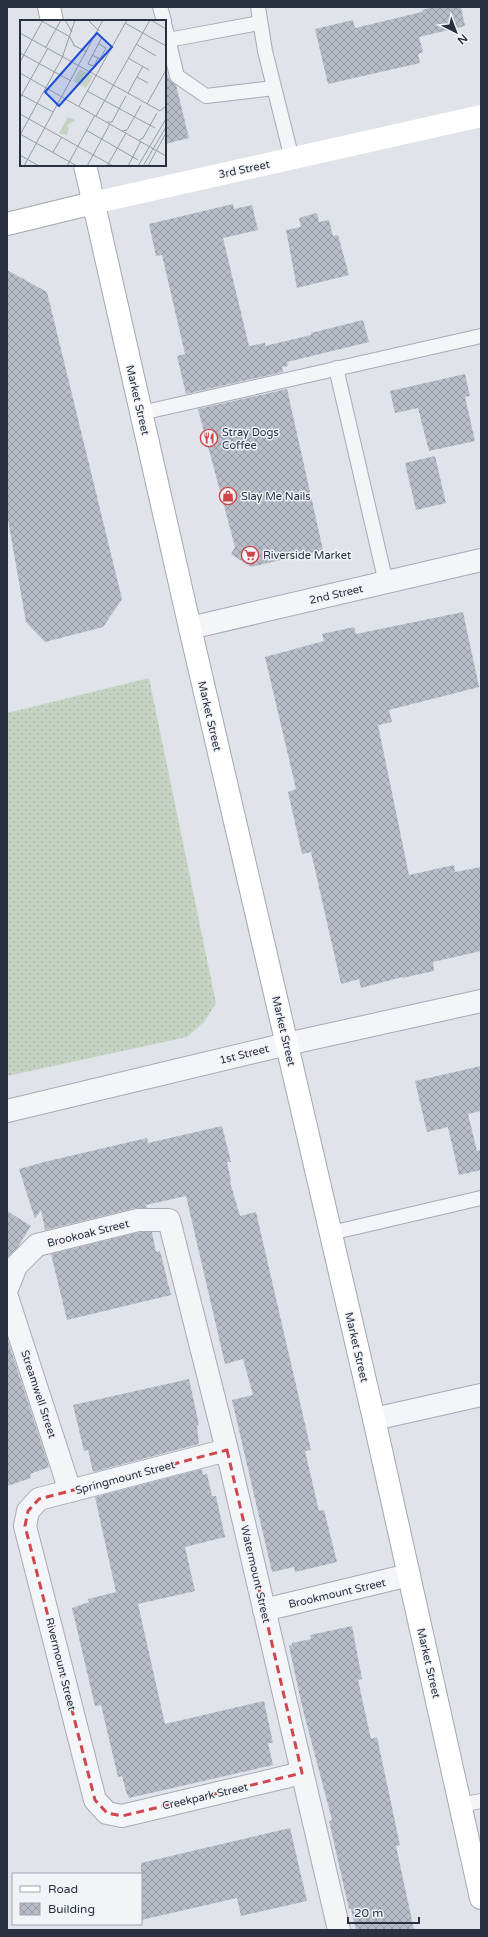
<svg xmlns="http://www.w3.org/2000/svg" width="488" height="1937" viewBox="0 0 488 1937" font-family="'Varela Round',sans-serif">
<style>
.grass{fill:url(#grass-dots)}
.building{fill:url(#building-cross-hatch)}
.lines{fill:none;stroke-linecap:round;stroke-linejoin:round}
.lane-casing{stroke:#a6aab4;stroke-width:16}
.street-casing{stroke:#a6aab4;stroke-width:24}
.primary-casing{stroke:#a0a7b5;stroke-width:24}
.lane{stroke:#f4f5f8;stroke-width:14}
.street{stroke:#f4f5f8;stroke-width:22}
.secondary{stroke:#fff;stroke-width:22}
.primary{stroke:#fff;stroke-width:22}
.marked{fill:none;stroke:#cf464d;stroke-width:3;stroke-dasharray:8 5;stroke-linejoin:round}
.labels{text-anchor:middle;stroke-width:3;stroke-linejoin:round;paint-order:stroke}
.street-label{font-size:11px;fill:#293041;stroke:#f1f3f7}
.poi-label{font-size:11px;fill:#293041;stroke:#f1f3f7;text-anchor:start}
.inset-road{fill:none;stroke:#979ba6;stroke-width:1}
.view{fill:#1d4ed8;fill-opacity:0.15;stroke:#1d4ed8;stroke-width:2}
.inset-edge{fill:none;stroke:#293041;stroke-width:2}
</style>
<defs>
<pattern id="grass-dots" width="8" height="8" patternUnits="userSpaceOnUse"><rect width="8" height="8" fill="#c5d4c2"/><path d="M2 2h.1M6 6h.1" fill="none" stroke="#a9b6a8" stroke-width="1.8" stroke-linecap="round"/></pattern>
<pattern id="building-cross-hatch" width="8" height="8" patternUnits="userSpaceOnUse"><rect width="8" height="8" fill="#b8bcc7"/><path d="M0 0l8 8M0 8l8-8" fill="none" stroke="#9699a3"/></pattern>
</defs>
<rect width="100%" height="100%" fill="#e1e3ea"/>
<path class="grass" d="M 149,678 L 216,1003 L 204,1022 L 187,1037 L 7,1076 L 7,713 Z"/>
<path class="building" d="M 433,7 L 461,7 L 465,26 L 419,37 L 423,52 L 418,54 L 420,63 L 328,84 L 315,29 L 353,20 L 355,28 L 422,12 L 422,10 Z
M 165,68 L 169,79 L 176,85 L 189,138 L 165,144 Z
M 233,204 L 234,209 L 252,205 L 258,230 L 223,238 L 249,346 L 265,343 L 265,346 L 311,335 L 311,333 L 363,320 L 369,342 L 287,362 L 288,366 L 282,367 L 283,372 L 186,394 L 177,356 L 185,354 L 162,255 L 156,256 L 149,224 Z
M 317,213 L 319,222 L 329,220 L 333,236 L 338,235 L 349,275 L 297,288 L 286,230 L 301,227 L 299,218 Z
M 7,270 L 47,292 L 122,599 L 103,627 L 45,642 L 26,622 L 7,514 Z
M 465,374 L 470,396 L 465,397 L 475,441 L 429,451 L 418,408 L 395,413 L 390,391 Z
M 287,389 L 323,550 L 251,567 L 231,554 L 235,547 L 198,409 Z
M 435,456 L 446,503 L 416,510 L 405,463 Z
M 463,612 L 479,687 L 389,710 L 392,722 L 378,725 L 409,875 L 454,865 L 455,872 L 481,867 L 481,951 L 433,962 L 434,971 L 402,978 L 402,977 L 361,988 L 359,979 L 341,984 L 311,852 L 302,854 L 288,792 L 296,789 L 265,657 L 324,641 L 322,634 L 354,627 L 356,634 Z
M 481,1066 L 481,1111 L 468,1114 L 477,1151 L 481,1150 L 481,1170 L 459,1175 L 448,1127 L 427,1132 L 415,1081 Z
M 222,1126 L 231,1162 L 227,1162 L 231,1181 L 230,1182 L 240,1216 L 256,1212 L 311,1450 L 305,1451 L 319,1511 L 324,1510 L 337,1562 L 295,1572 L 294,1567 L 272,1572 L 232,1400 L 253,1395 L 243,1359 L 225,1364 L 186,1196 L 146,1205 L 147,1208 L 135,1208 L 45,1230 L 41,1210 L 35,1219 L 19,1169 L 44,1162 L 147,1138 L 148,1143 Z
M 7,1211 L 31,1226 L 17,1248 L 7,1257 Z
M 140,1232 L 152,1232 L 156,1252 L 160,1251 L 171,1295 L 67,1320 L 51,1254 Z
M 7,1338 L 49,1467 L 30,1474 L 31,1478 L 7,1486 Z
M 189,1379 L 199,1425 L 197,1426 L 199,1444 L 93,1472 L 88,1450 L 84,1451 L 73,1405 Z
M 202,1469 L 203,1475 L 207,1474 L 212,1496 L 216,1496 L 225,1537 L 185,1547 L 195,1591 L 138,1604 L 165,1724 L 264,1701 L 273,1743 L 268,1743 L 273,1765 L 129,1798 L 128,1795 L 127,1795 L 122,1776 L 118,1777 L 101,1705 L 95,1706 L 72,1608 L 89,1602 L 88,1599 L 116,1592 L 95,1497 Z
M 352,1626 L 362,1679 L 358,1680 L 371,1739 L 377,1737 L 400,1845 L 396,1846 L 414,1930 L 356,1930 L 351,1909 L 349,1909 L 329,1821 L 332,1820 L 302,1706 L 289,1646 L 292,1645 L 292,1643 L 311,1639 L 310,1635 Z
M 290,1828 L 307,1901 L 241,1916 L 237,1898 L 141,1920 L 141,1863 Z"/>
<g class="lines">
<defs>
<path id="lane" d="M 160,7 L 164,21
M 258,7 L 265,51 L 292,159
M 165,27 L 177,76 L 206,96 L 274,88
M 168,40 L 260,23
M 336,368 L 386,583
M 141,413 L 481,336
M 331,1233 L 481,1198
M 460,1805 L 481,1801"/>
<path id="street" d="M 190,628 L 481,560
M 7,1111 L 287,1044 L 481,1001
M 7,1289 L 16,1266 L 37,1245 L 138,1220 L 169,1220 L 227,1450 L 339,1930
M 7,1297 L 70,1491
M 374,1419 L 481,1395
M 227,1450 L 39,1499 L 28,1511 L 25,1526 L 95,1800 L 107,1813 L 122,1816 L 302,1773
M 264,1610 L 409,1575"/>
<path id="primary" d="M 49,7 L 52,21
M 85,165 L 190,628 L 374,1419 L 481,1898
M 7,224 L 93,203"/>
</defs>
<use href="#lane" class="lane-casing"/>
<use href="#street" class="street-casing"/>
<use href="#primary" class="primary-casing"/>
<use href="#lane" class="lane"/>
<use href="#street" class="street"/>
<path class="secondary" d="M 93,203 L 481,116"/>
<use href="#primary" class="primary"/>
</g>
<path class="marked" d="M 227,1450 L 302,1773 L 122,1816 L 107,1813 L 95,1800 L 25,1526 L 28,1511 L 39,1499 Z"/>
<defs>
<symbol id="restaurant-ring" viewBox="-11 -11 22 22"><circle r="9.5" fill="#f1f3f7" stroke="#cf464d" stroke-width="1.5"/><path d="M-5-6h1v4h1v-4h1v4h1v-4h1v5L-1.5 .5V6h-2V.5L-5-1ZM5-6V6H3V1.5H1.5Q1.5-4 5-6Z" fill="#cf464d"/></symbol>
<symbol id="shop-ring" viewBox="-11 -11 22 22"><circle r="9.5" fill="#f1f3f7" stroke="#cf464d" stroke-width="1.5"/><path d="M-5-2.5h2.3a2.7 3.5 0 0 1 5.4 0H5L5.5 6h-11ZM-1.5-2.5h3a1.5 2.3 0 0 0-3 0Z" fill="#cf464d"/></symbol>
<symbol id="supermarket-ring" viewBox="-11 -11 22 22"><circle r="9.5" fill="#f1f3f7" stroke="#cf464d" stroke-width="1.5"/><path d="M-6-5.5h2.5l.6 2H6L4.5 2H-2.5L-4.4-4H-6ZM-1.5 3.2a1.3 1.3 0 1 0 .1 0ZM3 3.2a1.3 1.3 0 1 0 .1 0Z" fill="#cf464d"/></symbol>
</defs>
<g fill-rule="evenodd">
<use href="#restaurant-ring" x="199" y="428" width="20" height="20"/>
<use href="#shop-ring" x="218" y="486" width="20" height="20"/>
<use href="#supermarket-ring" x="240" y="545" width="20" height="20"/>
</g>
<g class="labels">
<g class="street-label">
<text transform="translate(244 169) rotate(-12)" y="4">3rd Street</text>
<text transform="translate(138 400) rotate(77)" y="4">Market Street</text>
<text transform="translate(336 594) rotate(-13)" y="4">2nd Street</text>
<text transform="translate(210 716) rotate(77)" y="4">Market Street</text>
<text transform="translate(284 1031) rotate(77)" y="4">Market Street</text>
<text transform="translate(244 1054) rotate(-14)" y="4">1st Street</text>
<text transform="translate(88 1233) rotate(-14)" y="4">Brookoak Street</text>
<text transform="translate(357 1347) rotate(77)" y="4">Market Street</text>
<text transform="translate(39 1394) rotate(72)" y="4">Streamwell Street</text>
<text transform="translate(125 1477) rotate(-15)" y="4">Springmount Street</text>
<text transform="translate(256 1574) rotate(77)" y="4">Watermount Street</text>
<text transform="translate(337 1593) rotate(-13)" y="4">Brookmount Street</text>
<text transform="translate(429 1663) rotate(77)" y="4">Market Street</text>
<text transform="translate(61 1664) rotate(76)" y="4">Rivermount Street</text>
<text transform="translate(205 1796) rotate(-13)" y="4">Creekpark Street</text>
</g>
<g class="poi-label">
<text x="222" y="436">Stray Dogs<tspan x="222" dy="13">Coffee</tspan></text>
<text x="241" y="500">Slay Me Nails</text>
<text x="263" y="559">Riverside Market</text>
</g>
</g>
<g transform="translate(20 20)">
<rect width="146" height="146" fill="#e1e3ea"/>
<path d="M 60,49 L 73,56 L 66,68 L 53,61 ZM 48,97 L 55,100 L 47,106 L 49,108 L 47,115 L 40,114 L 39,113 Z" fill="#c5d4c2"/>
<path class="inset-road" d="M 20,0 L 50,17 L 54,25M 45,0 L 52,12M 68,0 L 79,11M 131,0 L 146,9M 105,3 L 146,26M 0,13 L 140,91 L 146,86M 116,24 L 136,36M 53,25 L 67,32M 26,27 L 41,0M 0,33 L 51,61M 72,35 L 80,39 L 86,28 L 79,24M 78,38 L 74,46 L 68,44 L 82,17M 108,38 L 129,50M 0,42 L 23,0M 0,53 L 42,77M 117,57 L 128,63M 67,71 L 135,108M 108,73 L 123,46M 0,74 L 33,92M 42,77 L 146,136M 0,78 L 28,28M 127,84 L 146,50M 59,86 L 107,0M 0,94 L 93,146M 76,96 L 130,0M 87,102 L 92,102 L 106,76M 66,110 L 118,140M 102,111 L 107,110 L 121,85M 0,114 L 57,146M 0,115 L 42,38 L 55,0M 119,120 L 123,118 L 137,93M 33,132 L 42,117M 0,135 L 19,146M 4,146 L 83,0M 47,146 L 75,95M 67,146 L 90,104M 87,146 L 106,113M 108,146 L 121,121M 118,146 L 146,99M 123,146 L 146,107M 128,146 L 146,113"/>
<path class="view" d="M 77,13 L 92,27 L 39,86 L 25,72 Z"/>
<rect width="146" height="146" class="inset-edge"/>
</g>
<rect width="488" height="1937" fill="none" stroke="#293041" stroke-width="16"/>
<rect x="12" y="1873" width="130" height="52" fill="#f1f3f7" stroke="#a1a5ae"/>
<rect x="20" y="1886" width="20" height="6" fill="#ffffff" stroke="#a1a5ae"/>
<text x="48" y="1893" font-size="12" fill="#293041">Road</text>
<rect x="20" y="1903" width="20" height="12" fill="url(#building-cross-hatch)" stroke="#a1a5ae"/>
<text x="48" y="1913" font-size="12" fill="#293041">Building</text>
<g transform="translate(456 32) rotate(138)" stroke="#f1f3f7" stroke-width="3" paint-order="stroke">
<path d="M0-3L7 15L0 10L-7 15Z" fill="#293041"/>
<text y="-6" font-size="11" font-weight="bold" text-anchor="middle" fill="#293041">N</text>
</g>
<path d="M348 1917v6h71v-6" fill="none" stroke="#293041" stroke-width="2"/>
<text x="354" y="1917" font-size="12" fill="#293041" stroke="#f1f3f7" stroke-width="3" paint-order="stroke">20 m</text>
</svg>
